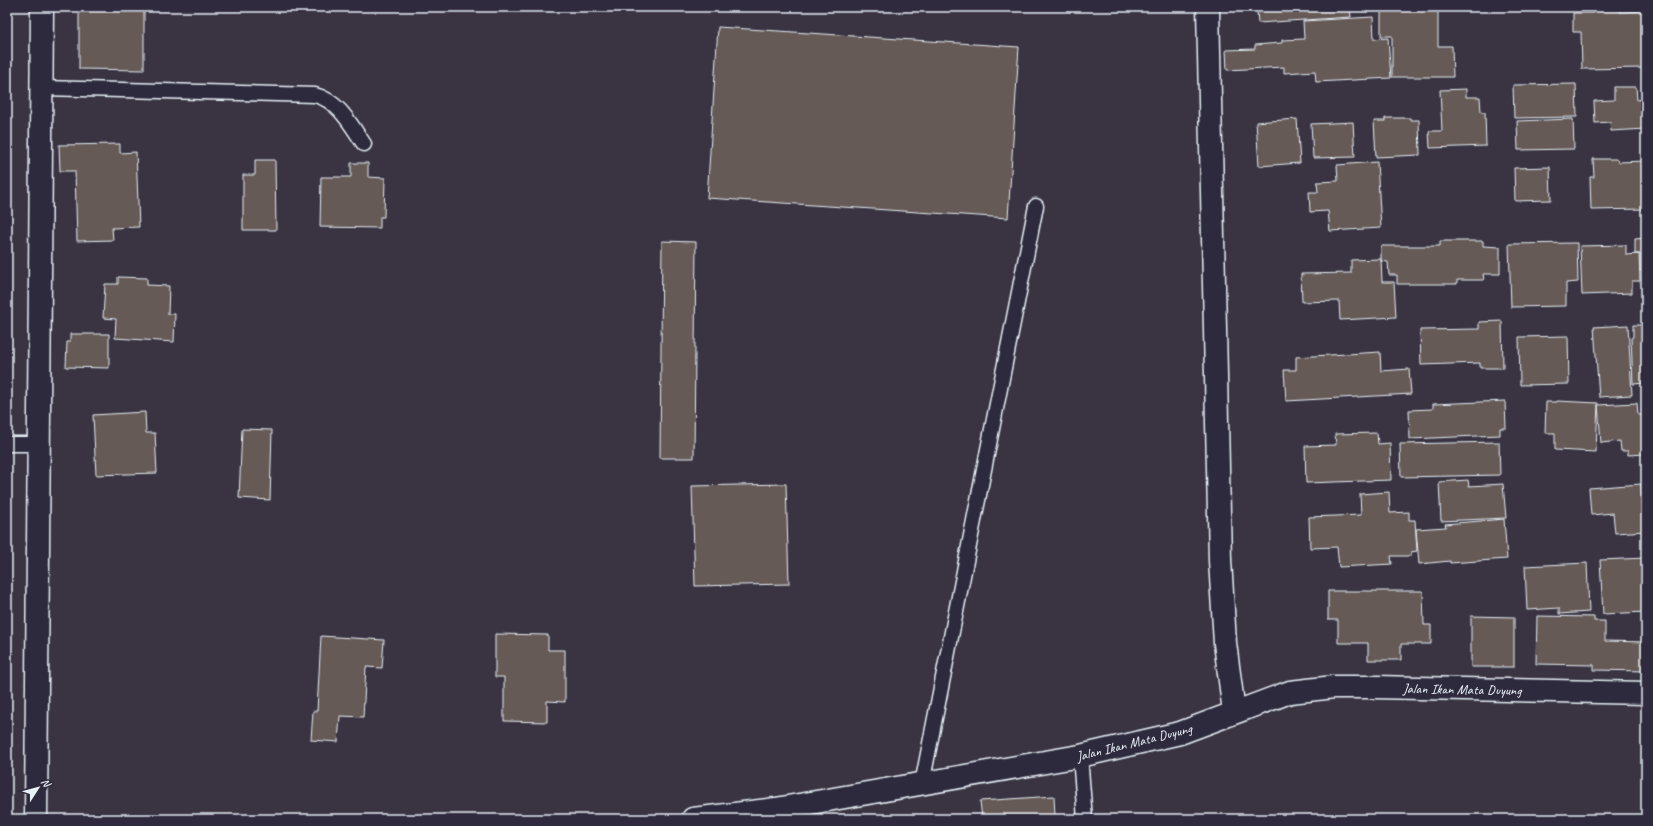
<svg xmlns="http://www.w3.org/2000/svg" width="1653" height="826" viewBox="0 0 1653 826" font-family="Caveat,sans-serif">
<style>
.building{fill:#665a56;stroke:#e8f1f8}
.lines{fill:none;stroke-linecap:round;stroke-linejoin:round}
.lane-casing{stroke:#e8f1f8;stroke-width:17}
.street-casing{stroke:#e8f1f8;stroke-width:25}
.lane{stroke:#2f2a3d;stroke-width:14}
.street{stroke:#2f2a3d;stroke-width:22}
.labels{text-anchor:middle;stroke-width:4;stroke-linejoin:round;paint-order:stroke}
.street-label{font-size:14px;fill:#e8f1f8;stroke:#2f2a3d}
</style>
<rect width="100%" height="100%" fill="#3a3442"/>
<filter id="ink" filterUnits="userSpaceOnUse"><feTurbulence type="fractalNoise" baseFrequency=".025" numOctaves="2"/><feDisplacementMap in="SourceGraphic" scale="8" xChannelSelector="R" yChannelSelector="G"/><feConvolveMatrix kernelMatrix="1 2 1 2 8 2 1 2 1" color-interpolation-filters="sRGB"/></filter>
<g filter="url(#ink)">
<path class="building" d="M 79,7 L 144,7 L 144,70 L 79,69 Z
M 1250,7 L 1373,7 L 1350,9 L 1351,17 L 1258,23 L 1257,11 L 1250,11 Z
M 1381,7 L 1438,7 L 1438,46 L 1452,46 L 1453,77 L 1392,77 L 1392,36 L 1381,36 Z
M 1594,7 L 1619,7 L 1620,12 L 1646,11 L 1646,55 L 1643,55 L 1644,68 L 1582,69 L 1581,32 L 1573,32 L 1573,13 L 1594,13 Z
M 1373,17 L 1374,39 L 1388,38 L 1391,78 L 1316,82 L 1315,71 L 1284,73 L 1284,67 L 1227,70 L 1226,50 L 1255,49 L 1255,45 L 1282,43 L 1282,40 L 1304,39 L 1303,21 Z
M 718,27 L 1019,47 L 1008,218 L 707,198 Z
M 1576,84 L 1577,117 L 1514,118 L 1513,85 Z
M 1614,87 L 1636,87 L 1637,100 L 1646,99 L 1646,129 L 1611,131 L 1610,122 L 1595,123 L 1594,101 L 1614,100 Z
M 1466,89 L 1466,97 L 1480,97 L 1481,112 L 1485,112 L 1486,146 L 1430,148 L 1429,131 L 1442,131 L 1440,90 Z
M 1385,118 L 1410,118 L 1411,120 L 1419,120 L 1420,155 L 1376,157 L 1374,121 L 1385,121 Z
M 1297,119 L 1300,163 L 1259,166 L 1256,122 Z
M 1573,119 L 1574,149 L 1518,150 L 1517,121 Z
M 1353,122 L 1355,157 L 1313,158 L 1311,124 Z
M 120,144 L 120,153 L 136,152 L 139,227 L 112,228 L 113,240 L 77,241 L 75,171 L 60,171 L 59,145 Z
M 1593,159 L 1617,159 L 1618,162 L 1646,161 L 1646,209 L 1591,210 L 1590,177 L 1594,177 Z
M 255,160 L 275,160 L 276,230 L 243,230 L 243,175 L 255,175 Z
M 1377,162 L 1381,228 L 1330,231 L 1328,211 L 1310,212 L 1309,192 L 1318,192 L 1317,182 L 1338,181 L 1337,165 Z
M 351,163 L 368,163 L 368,177 L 385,178 L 384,217 L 380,217 L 380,228 L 320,227 L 321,177 L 351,177 Z
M 1550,167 L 1551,200 L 1515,201 L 1514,168 Z
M 1646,238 L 1646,282 L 1645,282 L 1645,270 L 1640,271 L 1640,254 L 1635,254 L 1635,239 Z
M 662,241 L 696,242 L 694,458 L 660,458 Z
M 1440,241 L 1483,241 L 1483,246 L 1500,247 L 1500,274 L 1483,274 L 1484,280 L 1457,280 L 1457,284 L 1397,284 L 1397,275 L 1389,275 L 1388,262 L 1381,261 L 1381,246 L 1440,246 Z
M 1577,243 L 1578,282 L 1566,283 L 1566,306 L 1511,307 L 1509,244 Z
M 1626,245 L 1626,255 L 1639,254 L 1640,281 L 1632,281 L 1632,293 L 1582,295 L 1580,246 Z
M 1381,259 L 1382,282 L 1394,282 L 1396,317 L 1340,320 L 1339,301 L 1302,302 L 1301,274 L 1351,273 L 1351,260 Z
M 118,277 L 147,278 L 147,285 L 169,286 L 168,314 L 175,314 L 174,342 L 115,338 L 116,319 L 103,318 L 105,284 L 118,284 Z
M 1502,321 L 1503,368 L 1480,368 L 1480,363 L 1421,365 L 1420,330 L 1479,329 L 1479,322 Z
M 1628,325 L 1632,395 L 1599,397 L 1594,327 Z
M 1633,325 L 1646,325 L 1646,383 L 1633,384 L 1631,338 L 1633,337 Z
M 70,334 L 109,334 L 109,368 L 66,367 L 67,342 L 70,342 Z
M 1568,336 L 1569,384 L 1520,385 L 1519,337 Z
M 1380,352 L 1381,371 L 1409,369 L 1411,394 L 1286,401 L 1284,370 L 1296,370 L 1296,357 Z
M 1505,401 L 1506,428 L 1500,428 L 1500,435 L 1410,439 L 1409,410 L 1433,409 L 1433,404 Z
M 1557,401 L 1598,403 L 1596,452 L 1555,450 L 1555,433 L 1545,433 L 1546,402 L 1557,402 Z
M 1637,403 L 1638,415 L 1646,415 L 1646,454 L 1628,455 L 1628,451 L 1621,451 L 1620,441 L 1601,443 L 1598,405 Z
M 145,412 L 146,433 L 155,433 L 157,473 L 96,475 L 93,415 Z
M 242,429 L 272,430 L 270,500 L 239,498 Z
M 1377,433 L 1378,444 L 1390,443 L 1391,480 L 1306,483 L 1305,446 L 1336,445 L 1335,434 Z
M 1499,442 L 1500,475 L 1401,477 L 1400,444 Z
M 1468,480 L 1469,486 L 1503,484 L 1506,518 L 1441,521 L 1439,482 Z
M 786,484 L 789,584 L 695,586 L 692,486 Z
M 1641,484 L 1642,499 L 1646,499 L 1646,531 L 1615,533 L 1613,513 L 1591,515 L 1589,488 Z
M 1389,492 L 1390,513 L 1409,512 L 1409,520 L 1415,520 L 1417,551 L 1411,552 L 1411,556 L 1391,556 L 1392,564 L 1339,567 L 1337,547 L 1310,548 L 1309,517 L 1361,515 L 1360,494 Z
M 1504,519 L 1507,559 L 1450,563 L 1450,561 L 1419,564 L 1416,529 L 1446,527 L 1445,524 Z
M 1646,558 L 1646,612 L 1603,614 L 1600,560 Z
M 1587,563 L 1589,612 L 1559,614 L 1559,608 L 1527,610 L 1525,566 Z
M 1328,591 L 1423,591 L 1424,625 L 1431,625 L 1431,644 L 1401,644 L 1401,660 L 1368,660 L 1368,643 L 1338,643 L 1338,620 L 1328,620 Z
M 1471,616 L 1514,617 L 1514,667 L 1471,667 Z
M 1537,616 L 1594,617 L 1594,621 L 1605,621 L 1605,641 L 1646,642 L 1646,671 L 1594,670 L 1594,665 L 1536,664 Z
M 495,634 L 548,635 L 548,650 L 565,650 L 565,702 L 547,701 L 547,722 L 504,721 L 504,677 L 495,677 Z
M 321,636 L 384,640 L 382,668 L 366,667 L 363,717 L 340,716 L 338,742 L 311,740 L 313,711 L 317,711 Z
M 1054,796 L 1055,816 L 1060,816 L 1061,819 L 982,819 L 980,801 Z"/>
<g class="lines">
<defs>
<path id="lane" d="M 42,88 L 315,95 C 339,101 351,125 364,144
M 7,444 L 39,444
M 1080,756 L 1085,819
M 922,784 L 1036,206"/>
<path id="street" d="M 1208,7 L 1220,560 L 1225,643 L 1234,712
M 36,819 L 42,7
M 693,819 L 776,809 L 1080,756 L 1180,733 L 1290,692 L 1334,687 L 1375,687 L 1646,693"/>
</defs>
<use href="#lane" class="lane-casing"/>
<use href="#street" class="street-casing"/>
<use href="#lane" class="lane"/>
<use href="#street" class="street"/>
</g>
</g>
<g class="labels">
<g class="street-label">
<text transform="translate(1462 689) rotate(1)" y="5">Jalan Ikan Mata Duyung</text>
<text transform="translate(1134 742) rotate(-14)" y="5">Jalan Ikan Mata Duyung</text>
</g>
</g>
<rect width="1653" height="826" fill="none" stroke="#2f2a3d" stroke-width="24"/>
<rect x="12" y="12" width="1629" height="802" fill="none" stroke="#e8f1f8" stroke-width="1.5" filter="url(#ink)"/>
<g transform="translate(38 788) rotate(54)" stroke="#2f2a3d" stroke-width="3" paint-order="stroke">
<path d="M0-3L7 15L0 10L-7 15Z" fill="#e8f1f8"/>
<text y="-6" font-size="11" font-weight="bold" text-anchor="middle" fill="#e8f1f8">N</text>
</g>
</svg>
